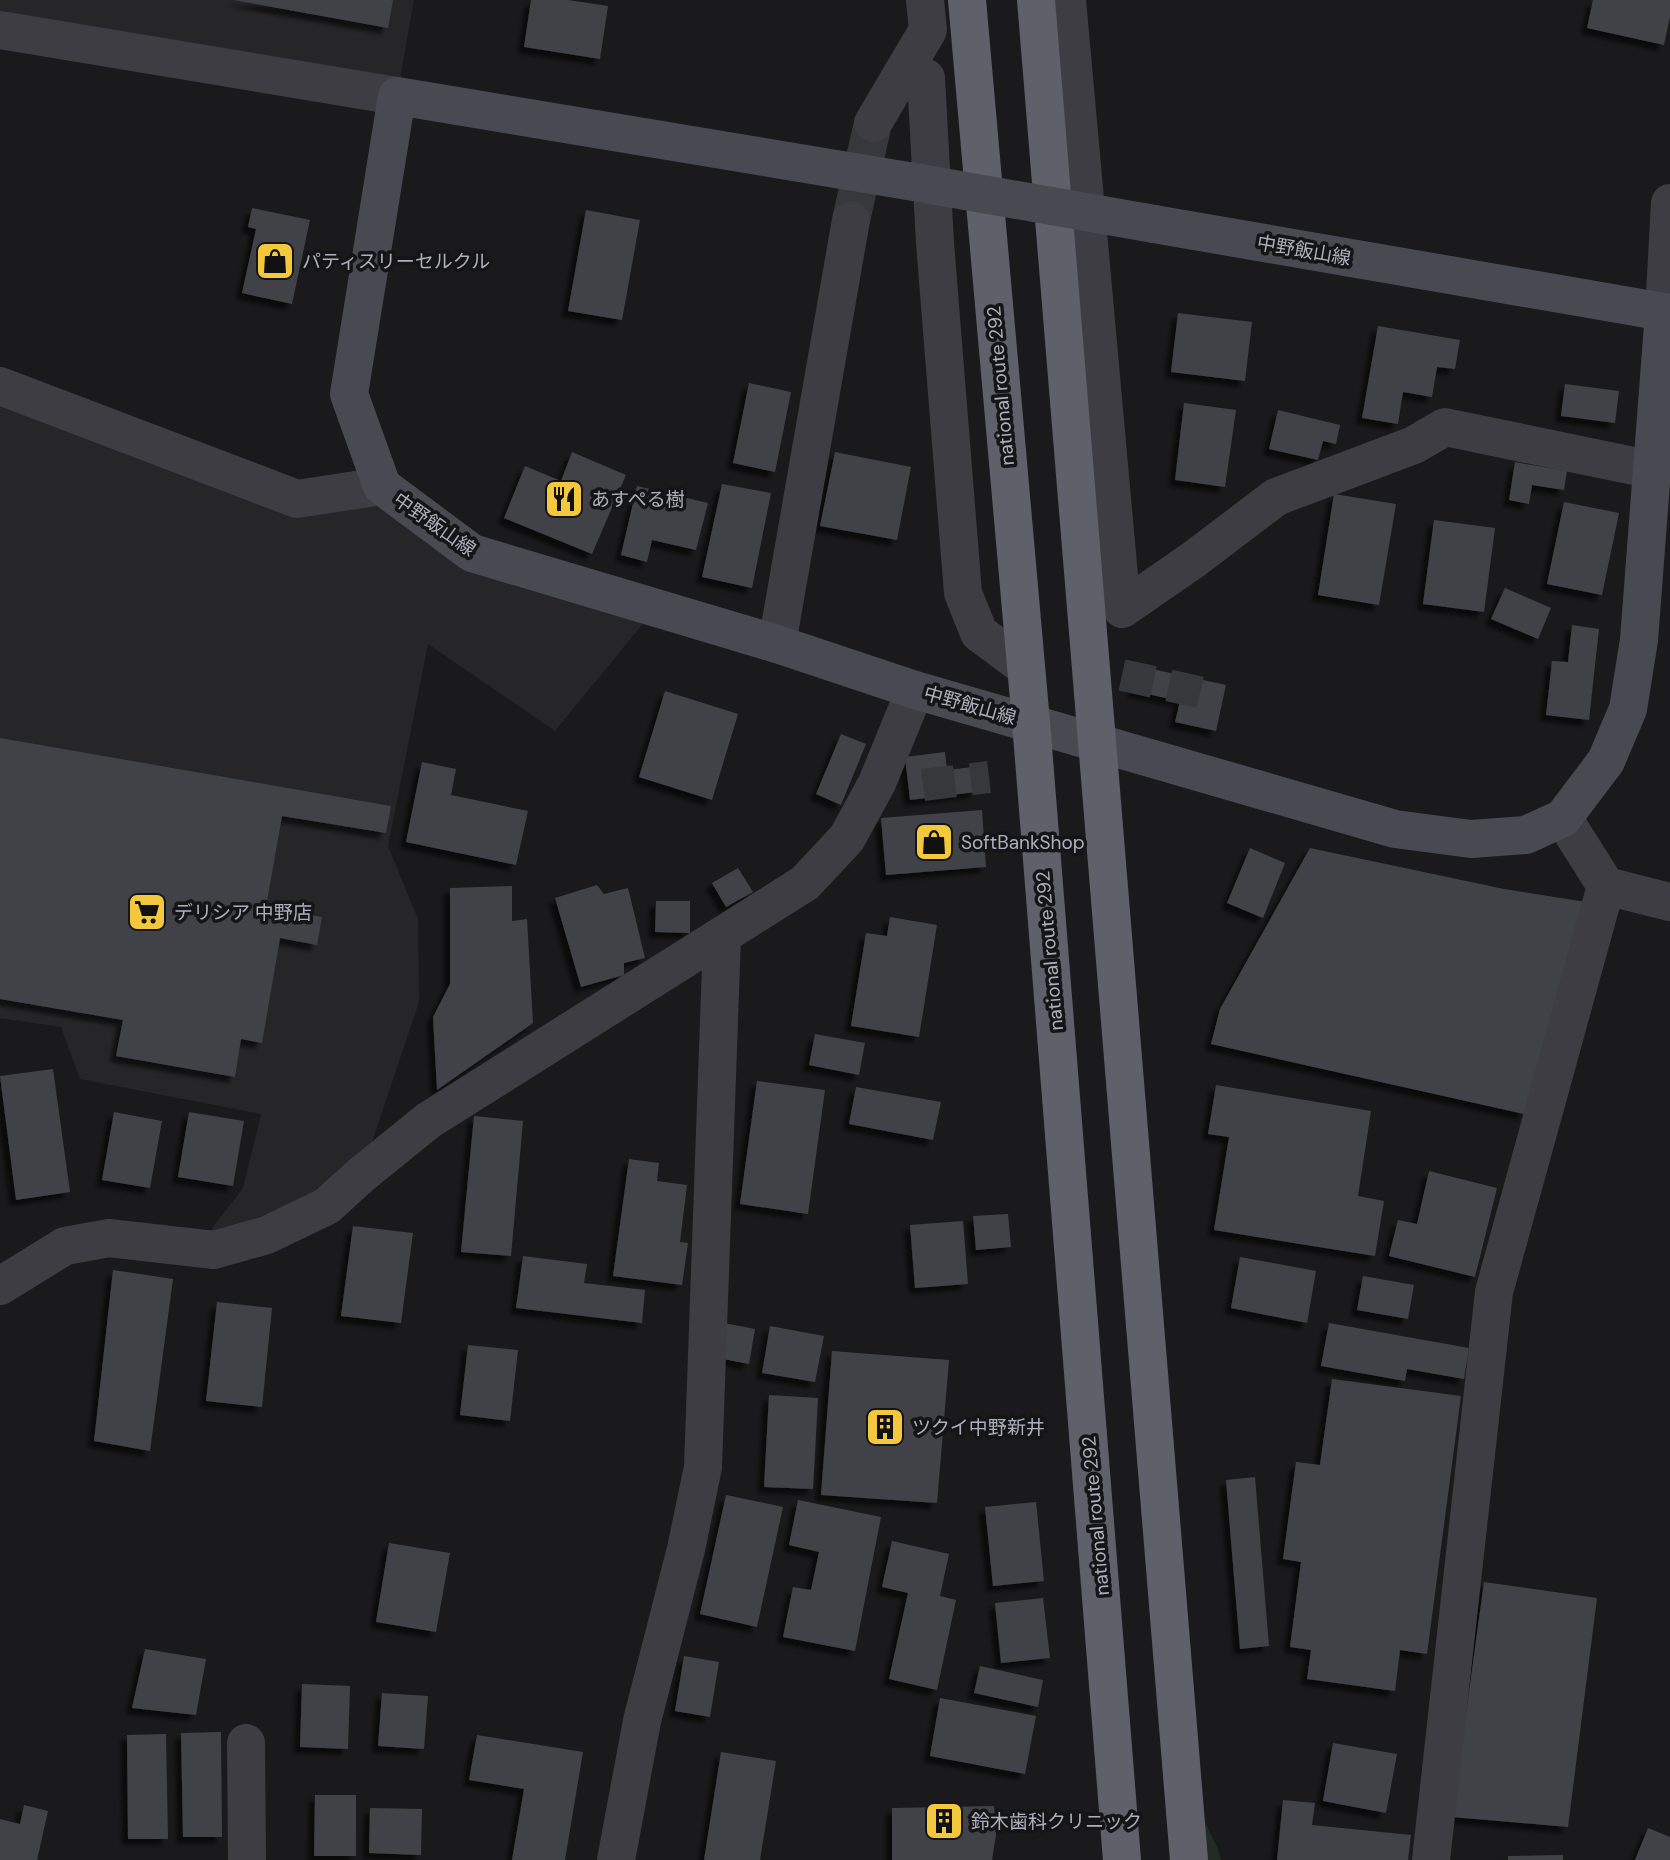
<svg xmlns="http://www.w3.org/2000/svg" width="1670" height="1860" viewBox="0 0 1670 1860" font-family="'DM Sans','Noto Sans JP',sans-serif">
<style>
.built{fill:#262629}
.green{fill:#222b24}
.building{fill:#414246;filter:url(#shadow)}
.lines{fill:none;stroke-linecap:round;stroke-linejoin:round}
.pedestrian-tunnel{stroke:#37383c;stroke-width:32;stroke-dasharray:32 16;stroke-linecap:butt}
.minor-tunnel{stroke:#37383c;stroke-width:38;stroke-dasharray:38 19;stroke-linecap:butt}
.minor{stroke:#3d3d43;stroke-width:38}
.tertiary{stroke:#3d3d43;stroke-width:38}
.secondary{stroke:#494a51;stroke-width:38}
.trunk{stroke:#5f6069;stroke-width:38}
.secondary-bridge{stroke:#494a51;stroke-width:38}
.labels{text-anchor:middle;stroke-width:7;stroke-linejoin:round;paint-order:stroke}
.street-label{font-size:19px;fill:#adb0bc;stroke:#151517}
.poi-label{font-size:19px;fill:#adb0bc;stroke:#151517;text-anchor:start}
</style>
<defs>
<filter id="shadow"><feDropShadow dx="-6" dy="6" stdDeviation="2" flood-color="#0009"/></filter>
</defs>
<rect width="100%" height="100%" fill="#1a1a1c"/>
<path class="built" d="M 0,0 L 414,0 L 397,96 L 0,30 Z
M 0,386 L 297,499 L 382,486 L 472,553 L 655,609 L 555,731 L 428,644 L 388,846 L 418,919 L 419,1002 L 361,1175 L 197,1248 L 243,1188 L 261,1114 L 80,1079 L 61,1027 L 0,1018 Z"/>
<path class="green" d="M 1200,1811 L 1217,1847 L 1221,1860 L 1205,1860 Z"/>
<path class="building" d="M 234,0 L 393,0 L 388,28 Z
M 531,0 L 568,0 L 608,6 L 600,59 L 524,47 Z
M 1593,0 L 1670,0 L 1670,17 L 1664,45 L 1587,28 Z
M 252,208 L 310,220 L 292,304 L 242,293 L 256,229 L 248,227 Z
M 586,210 L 640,220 L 622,320 L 568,311 Z
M 1178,313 L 1252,322 L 1245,381 L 1171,372 Z
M 1378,326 L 1460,340 L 1455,369 L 1437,367 L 1432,397 L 1403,392 L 1398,424 L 1362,418 Z
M 749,383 L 791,392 L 775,472 L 733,463 Z
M 1565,384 L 1619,391 L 1615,423 L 1561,416 Z
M 1184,403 L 1236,410 L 1225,487 L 1175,480 Z
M 1278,410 L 1340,425 L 1336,444 L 1323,441 L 1318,460 L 1269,449 Z
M 572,452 L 626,475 L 592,554 L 504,518 L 525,466 L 561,481 Z
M 835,452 L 911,467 L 897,540 L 820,526 Z
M 1515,462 L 1567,471 L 1564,490 L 1532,485 L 1529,504 L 1509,500 Z
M 722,484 L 771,493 L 752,588 L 702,577 Z
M 637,486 L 708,503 L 696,550 L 652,540 L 647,562 L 621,555 Z
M 1334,494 L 1396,504 L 1379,605 L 1318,595 Z
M 1564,502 L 1619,513 L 1602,595 L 1547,584 Z
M 1434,520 L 1495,528 L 1484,612 L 1423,604 Z
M 1505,588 L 1551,608 L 1538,639 L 1491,619 Z
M 1572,625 L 1599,629 L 1589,720 L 1546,715 L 1552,661 L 1568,662 Z
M 1138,666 L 1226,685 L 1216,731 L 1175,722 L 1180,701 L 1133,691 Z
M 665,691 L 738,714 L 712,800 L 639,777 Z
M 841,734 L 866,744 L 841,805 L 816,794 Z
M 0,738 L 391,806 L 386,833 L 282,816 L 266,907 L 322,917 L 317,945 L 280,938 L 262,1043 L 241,1039 L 235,1077 L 116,1056 L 123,1020 L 0,999 Z
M 945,752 L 947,770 L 973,767 L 976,792 L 910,800 L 905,757 Z
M 422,762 L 456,769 L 451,795 L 528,811 L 516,865 L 406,842 Z
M 982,810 L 986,867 L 886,875 L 881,818 Z
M 1250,848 L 1285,863 L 1263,918 L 1227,903 Z
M 1310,848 L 1504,889 L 1586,902 L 1524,1114 L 1211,1044 L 1220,1009 Z
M 738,868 L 753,892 L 726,907 L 712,883 Z
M 597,885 L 604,894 L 628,888 L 645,958 L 624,963 L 624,975 L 581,987 L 555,898 Z
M 512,886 L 512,921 L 527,919 L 533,1023 L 437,1090 L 433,1017 L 450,984 L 450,888 Z
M 656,901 L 690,901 L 690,933 L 655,932 Z
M 890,917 L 937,925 L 919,1037 L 851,1026 L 866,933 L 887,936 Z
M 815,1034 L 865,1043 L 859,1075 L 809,1065 Z
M 53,1069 L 70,1192 L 16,1200 L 0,1076 Z
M 757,1081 L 825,1090 L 808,1214 L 740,1204 Z
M 1216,1085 L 1371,1111 L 1358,1196 L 1384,1201 L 1375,1256 L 1214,1230 L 1229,1137 L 1208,1134 Z
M 856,1087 L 941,1102 L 933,1140 L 849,1124 Z
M 114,1112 L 162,1121 L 150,1188 L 102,1180 Z
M 189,1112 L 244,1121 L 233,1186 L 178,1177 Z
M 474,1116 L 523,1121 L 511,1256 L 461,1252 Z
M 629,1159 L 659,1163 L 657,1181 L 687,1185 L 680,1242 L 688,1243 L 682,1285 L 613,1276 Z
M 1429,1171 L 1497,1188 L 1475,1277 L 1389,1256 L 1398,1220 L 1417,1224 Z
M 1008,1214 L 1011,1247 L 976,1250 L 973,1216 Z
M 963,1221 L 968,1284 L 915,1288 L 910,1225 Z
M 353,1226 L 413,1233 L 401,1323 L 341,1316 Z
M 523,1256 L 587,1264 L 584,1283 L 645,1290 L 642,1323 L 516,1308 Z
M 1240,1257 L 1316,1271 L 1307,1323 L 1231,1308 Z
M 113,1270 L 173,1279 L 150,1451 L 94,1441 Z
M 1363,1276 L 1414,1285 L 1408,1319 L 1357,1310 Z
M 217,1302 L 272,1308 L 262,1407 L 206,1401 Z
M 724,1323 L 755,1329 L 749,1364 L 718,1358 Z
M 1329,1323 L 1469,1348 L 1464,1379 L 1407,1369 L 1405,1381 L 1321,1366 Z
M 770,1326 L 824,1336 L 815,1382 L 762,1373 Z
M 468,1345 L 518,1350 L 510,1421 L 460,1415 Z
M 832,1351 L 949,1360 L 937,1503 L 821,1495 Z
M 1332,1379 L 1461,1396 L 1427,1654 L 1400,1650 L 1395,1691 L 1307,1679 L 1311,1650 L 1290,1647 L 1301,1562 L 1283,1559 L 1296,1462 L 1320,1465 Z
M 769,1395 L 818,1398 L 813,1489 L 764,1487 Z
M 1255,1477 L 1269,1646 L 1240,1649 L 1226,1480 Z
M 726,1495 L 783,1507 L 757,1627 L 700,1614 Z
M 798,1500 L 881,1517 L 855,1651 L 783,1637 L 793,1587 L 811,1590 L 819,1552 L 789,1545 Z
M 1036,1502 L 1044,1581 L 993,1586 L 985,1507 Z
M 892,1541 L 949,1554 L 940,1596 L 956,1600 L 937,1690 L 889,1679 L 908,1593 L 882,1587 Z
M 389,1543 L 450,1553 L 436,1632 L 376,1622 Z
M 1484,1582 L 1597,1598 L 1568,1827 L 1452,1817 Z
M 1043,1598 L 1050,1658 L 1001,1663 L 995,1603 Z
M 145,1649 L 206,1659 L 196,1715 L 132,1708 Z
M 684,1656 L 719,1662 L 710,1717 L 675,1711 Z
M 980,1666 L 1043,1680 L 1038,1707 L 974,1693 Z
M 302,1684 L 350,1686 L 348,1749 L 300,1747 Z
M 382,1693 L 428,1696 L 424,1749 L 378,1746 Z
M 940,1698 L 1036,1716 L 1025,1774 L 930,1756 Z
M 221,1732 L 222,1837 L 183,1837 L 181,1733 Z
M 166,1734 L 168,1839 L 128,1839 L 127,1735 Z
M 477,1735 L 583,1752 L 565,1860 L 512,1860 L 524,1789 L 469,1780 Z
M 1333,1743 L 1397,1754 L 1386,1813 L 1323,1801 Z
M 721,1752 L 776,1761 L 760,1860 L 704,1860 Z
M 315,1795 L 356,1795 L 356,1856 L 314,1856 Z
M 1283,1800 L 1315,1803 L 1312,1825 L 1411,1835 L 1408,1860 L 1277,1860 Z
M 24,1805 L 48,1811 L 37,1860 L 0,1860 L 0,1819 L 20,1824 Z
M 994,1806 L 996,1835 L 992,1860 L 892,1860 L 892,1808 Z
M 370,1808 L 422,1809 L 421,1855 L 369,1853 Z
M 1648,1828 L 1670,1837 L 1670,1860 L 1635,1860 Z
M 1563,1855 L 1563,1860 L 1508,1860 L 1508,1856 Z"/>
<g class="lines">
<path class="pedestrian-tunnel" d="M 1122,675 L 1203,693
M 923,785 L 989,777"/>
<path class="minor-tunnel" d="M 851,220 L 873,123"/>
<path class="minor" d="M 1067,0 L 1122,609 L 1193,560 L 1276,497 L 1414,445 L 1445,427 L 1653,470
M 926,78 L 935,243 L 963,593 L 979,633 L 1026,668
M 873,123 L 928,30 L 925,0
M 1664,312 L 1670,203
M 0,386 L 297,499 L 382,486
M 777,644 L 851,220
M 1563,818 L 1606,886
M 0,1286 L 65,1246 L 109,1238 L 214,1250 L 267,1235 L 327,1206 L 361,1175 L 429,1120 L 805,883 L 847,838 L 877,783 L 915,690
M 246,1743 L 247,1860
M 616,1860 L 642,1721 L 686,1549 L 703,1467 L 722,937
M 1431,1860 L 1494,1292 L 1606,886 L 1670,902"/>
<path class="tertiary" d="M 0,30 L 397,96"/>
<path class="secondary" d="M 920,183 L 397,96 L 349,394 L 382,486 L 472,553 L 777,644 L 915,690 L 1395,829 L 1471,839 L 1526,835 L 1563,818 L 1606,761 L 1628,709 L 1639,640 L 1664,312
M 1154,224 L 1670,313"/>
<path class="trunk" d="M 967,0 L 1031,722 L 1122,1860
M 1036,0 L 1189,1860"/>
<path class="secondary-bridge" d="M 920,183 L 1154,224"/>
</g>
<defs>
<symbol id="shop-square" viewBox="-11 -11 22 22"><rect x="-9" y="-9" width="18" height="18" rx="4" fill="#f3c83c" stroke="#151517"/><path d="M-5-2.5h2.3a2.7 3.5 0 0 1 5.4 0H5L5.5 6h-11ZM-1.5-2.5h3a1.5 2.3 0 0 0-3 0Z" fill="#111"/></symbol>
<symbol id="restaurant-square" viewBox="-11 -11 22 22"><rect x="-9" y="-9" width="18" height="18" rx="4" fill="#f3c83c" stroke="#151517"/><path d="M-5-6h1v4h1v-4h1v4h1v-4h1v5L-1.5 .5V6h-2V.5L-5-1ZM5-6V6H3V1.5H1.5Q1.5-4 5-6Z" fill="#111"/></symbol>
<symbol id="supermarket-square" viewBox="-11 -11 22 22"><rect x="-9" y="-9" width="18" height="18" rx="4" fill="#f3c83c" stroke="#151517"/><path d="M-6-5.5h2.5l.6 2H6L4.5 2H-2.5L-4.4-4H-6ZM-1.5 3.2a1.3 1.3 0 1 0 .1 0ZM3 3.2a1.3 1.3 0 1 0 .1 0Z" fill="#111"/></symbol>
<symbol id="building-square" viewBox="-11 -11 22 22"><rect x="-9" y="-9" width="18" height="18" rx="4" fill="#f3c83c" stroke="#151517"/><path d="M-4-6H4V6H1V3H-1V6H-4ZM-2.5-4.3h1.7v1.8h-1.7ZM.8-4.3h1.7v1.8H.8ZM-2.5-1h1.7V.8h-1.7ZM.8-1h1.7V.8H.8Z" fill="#111"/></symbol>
</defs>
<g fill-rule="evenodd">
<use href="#shop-square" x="253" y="239" width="44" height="44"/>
<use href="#restaurant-square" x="542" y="477" width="44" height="44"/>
<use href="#shop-square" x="912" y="820" width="44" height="44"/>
<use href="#supermarket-square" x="125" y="890" width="44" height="44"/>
<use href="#building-square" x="863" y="1405" width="44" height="44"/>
<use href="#building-square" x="922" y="1799" width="44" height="44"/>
</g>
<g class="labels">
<g class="street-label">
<text transform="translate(1304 250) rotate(10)" y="7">中野飯山線</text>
<text transform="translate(1000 386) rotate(-95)" y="7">national route 292</text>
<text transform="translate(435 524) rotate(35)" y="7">中野飯山線</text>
<text transform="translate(970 705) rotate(16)" y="7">中野飯山線</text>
<text transform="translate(1049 951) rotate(-95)" y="7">national route 292</text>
<text transform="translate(1095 1516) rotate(-95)" y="7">national route 292</text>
</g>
<g class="poi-label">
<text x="302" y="268">パティスリーセルクル</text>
<text x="591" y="506">あすぺる樹</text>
<text x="961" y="849">SoftBankShop</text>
<text x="174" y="919">デリシア 中野店</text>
<text x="912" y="1434">ツクイ中野新井</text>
<text x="971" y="1828">鈴木歯科クリニック</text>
</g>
</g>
</svg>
